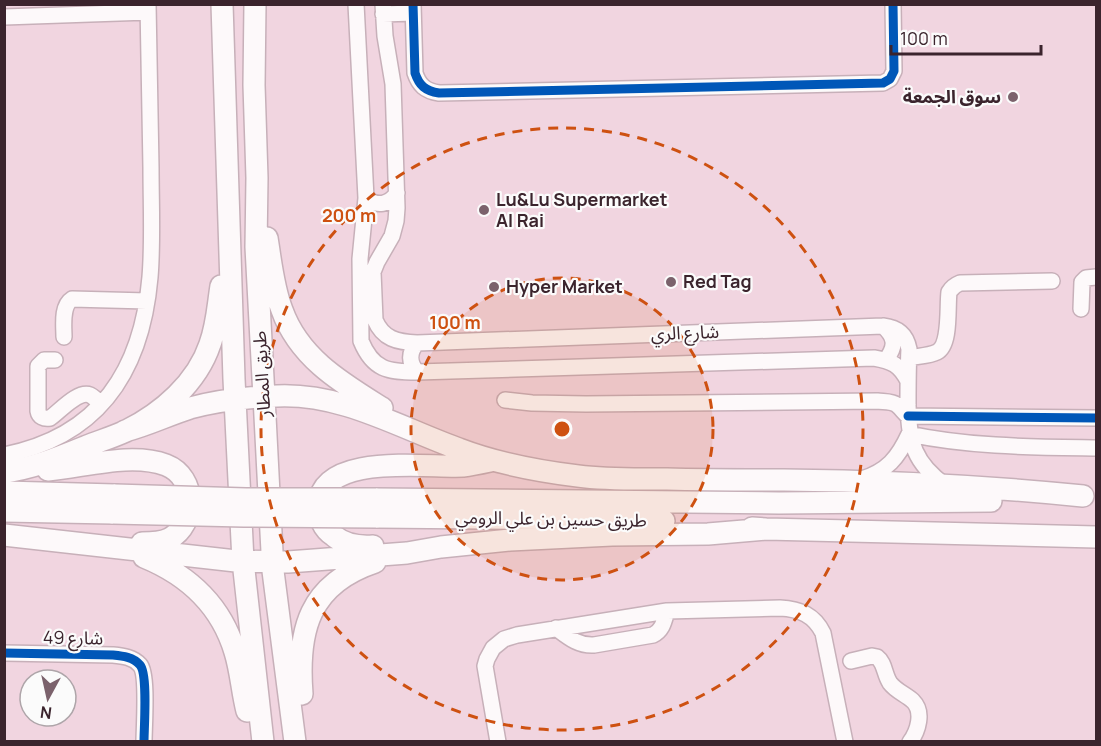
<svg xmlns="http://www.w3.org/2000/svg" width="1101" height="746" viewBox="0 0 1101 746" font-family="Manrope,'Noto Sans Arabic',sans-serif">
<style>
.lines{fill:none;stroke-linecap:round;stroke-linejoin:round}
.minor-casing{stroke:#c7b0b9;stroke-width:18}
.highway-casing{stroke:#c7b0b9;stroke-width:24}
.minor{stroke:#fdf9fa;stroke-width:15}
.highway{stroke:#fdf9fa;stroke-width:21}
.highway-bridge-casing{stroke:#c7b0b9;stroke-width:24;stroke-linecap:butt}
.highway-bridge{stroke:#fdf9fa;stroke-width:21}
.cycleway-casing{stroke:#fbfbfb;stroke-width:13}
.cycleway{stroke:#0057b8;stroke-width:9}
.ring{fill:none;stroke:#ce5111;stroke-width:3;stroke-dasharray:10 8}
.poi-dot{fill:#7b626c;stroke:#fbfbfb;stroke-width:2}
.labels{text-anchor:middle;stroke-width:4.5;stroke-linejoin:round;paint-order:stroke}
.poi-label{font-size:18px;font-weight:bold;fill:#3b242d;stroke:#fbfbfb;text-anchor:start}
.street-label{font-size:18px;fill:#3b242d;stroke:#fbfbfb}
.centre{fill:#ce5111;stroke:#fbfbfb;stroke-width:3}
.ring-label{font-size:18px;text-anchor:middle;font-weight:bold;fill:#ce5111;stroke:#fbfbfb;stroke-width:4.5;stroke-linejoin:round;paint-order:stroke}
</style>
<rect width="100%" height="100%" fill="#f1d5e0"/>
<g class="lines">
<defs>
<path id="minor" d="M 356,4 L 366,198 L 360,259 L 361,341 C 373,370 388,372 417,372 L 874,358 C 892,361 900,365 908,381
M 383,4 L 385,36 L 393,84 L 397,208 L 396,221 L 392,236 L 377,262 L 373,272 L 375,320 C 383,339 397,342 417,343 L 883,326 C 898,328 906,334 909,349 C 908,368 908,386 908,405 C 909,443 914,463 946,486
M 413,4 L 415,73 C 419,85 425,91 439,93 L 883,83 L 890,79 L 894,71 L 893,4
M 383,14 L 413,13
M 4,17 L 148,12
M 366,198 C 377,207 389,205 397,193
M 1081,309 L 1082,282 L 1086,278 L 1096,277
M 883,326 C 896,338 896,346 886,360
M 64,337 C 64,326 61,306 72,299 L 147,301
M 417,343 C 408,353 409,363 417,372
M 909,358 C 918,356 929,356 937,352 C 951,345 947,307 949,292 C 952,287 955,285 960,283 L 1052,281
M 55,360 L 44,360 L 38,366 L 38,411 C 39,417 44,419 50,418 C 59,412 78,390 90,395 C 94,397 98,401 101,404
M 505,400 L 532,403 L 586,404 L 877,401 C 884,402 892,401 897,405 C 902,409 904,413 908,416 L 1096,418
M 909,434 C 970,447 1034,447 1096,448
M 4,455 C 100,436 142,370 150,277 C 153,241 151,204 151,168 C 150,114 149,59 148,4
M 862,479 C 887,471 898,458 909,434
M 556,628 C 568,637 578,646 594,645 L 653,635 C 663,630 664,621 667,611
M 4,653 L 113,655 C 123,656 133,657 140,665 C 148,674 144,727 144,742
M 851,661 L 872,656 L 877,657 C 885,663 884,674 890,683 C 896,691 905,694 913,701 C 924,712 918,731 910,742
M 498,742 L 485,666 L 487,659 L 493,648 L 504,639 L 517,635 L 667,611 L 780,608 C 800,609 814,615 823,633 L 845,742"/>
<path id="highway" d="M 222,4 L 234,379 L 243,561 L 263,742
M 255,4 L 254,85 L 257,178 L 256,247 L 264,397 L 273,571 L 295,742
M 267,238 C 271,262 273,287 282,310 C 299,358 342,383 382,408
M 125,431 C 148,425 168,415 190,408 C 215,401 250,397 277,396 C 343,393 400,428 459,449 C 498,464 537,471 578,476 C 608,480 637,479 667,479 C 706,480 745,480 784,480 C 884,481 984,486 1083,496
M 48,470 C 84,467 131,452 166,465 C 197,477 197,524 169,539 C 161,543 151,543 142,543
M 4,472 C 34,468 60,457 87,446 C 100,441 113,437 126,431 C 162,413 197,383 210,344 C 217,325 218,305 221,286
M 4,492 L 115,495
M 376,499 L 779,503 L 991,501
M 4,511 L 113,513
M 376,517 L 605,519 L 664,521
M 752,528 L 766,529 L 1096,537
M 4,535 L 236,561 L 288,562 L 407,553 L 441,547 L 510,540 L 612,535 L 708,534 L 766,529
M 373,546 C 359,547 345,545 334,536 C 323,529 318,517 319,504 C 323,452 427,468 463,466 C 472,465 481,463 490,461
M 144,557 C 188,575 221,605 235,652 C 241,671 242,692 247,711
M 302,694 C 297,630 309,584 375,562"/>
</defs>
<use href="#minor" class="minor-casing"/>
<use href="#highway" class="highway-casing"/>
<use href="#minor" class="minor"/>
<use href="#highway" class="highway"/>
<defs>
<path id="highway-bridge" d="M 115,495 L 246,499 L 376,499
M 113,513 L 244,516 L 376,517"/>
</defs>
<use href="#highway-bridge" class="highway-bridge-casing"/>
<use href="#highway-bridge" class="highway-bridge"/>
<defs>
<path id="cycleway" d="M 413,4 L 415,73 C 419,85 425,91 439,93 L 883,83 L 890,79 L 894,71 L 893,4
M 908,416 L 1096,418
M 4,653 L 113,655 C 123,656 133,657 140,665 C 148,674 144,727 144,742"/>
</defs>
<use href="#cycleway" class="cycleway-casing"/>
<use href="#cycleway" class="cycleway"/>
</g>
<circle cx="562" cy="429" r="151" fill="#ce5111" fill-opacity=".12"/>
<g class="ring">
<circle cx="562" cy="429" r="151"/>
<circle cx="562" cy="429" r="301"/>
</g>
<g class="poi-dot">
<circle cx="1013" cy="97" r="6"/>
<circle cx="484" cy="210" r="6"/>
<circle cx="671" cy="282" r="6"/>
<circle cx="494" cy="287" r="6"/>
</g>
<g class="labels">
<g class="poi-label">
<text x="1001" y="103" text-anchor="end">سوق الجمعة</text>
<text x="496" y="206">Lu&amp;Lu Supermarket<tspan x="496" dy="21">Al Rai</tspan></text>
<text x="683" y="288">Red Tag</text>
<text x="506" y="293">Hyper Market</text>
</g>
<g class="street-label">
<text transform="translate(685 333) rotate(-2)" y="6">شارع الري</text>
<text transform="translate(262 374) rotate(-93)" y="6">طريق المطار</text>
<text transform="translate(551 519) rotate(1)" y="6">طريق حسين بن علي الرومي</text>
<text transform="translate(73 638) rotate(1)" y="6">شارع 49</text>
</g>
</g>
<circle cx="562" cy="429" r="9" class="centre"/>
<g class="ring-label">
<text x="349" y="222">200 m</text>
<text x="455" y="329">100 m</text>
</g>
<rect width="1101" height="746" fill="none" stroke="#3b242d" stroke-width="12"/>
<g transform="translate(48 698) rotate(188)"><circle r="28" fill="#fbfbfb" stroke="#aea5a9" stroke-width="1.5"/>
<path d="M0-4.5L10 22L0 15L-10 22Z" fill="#7b626c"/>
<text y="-9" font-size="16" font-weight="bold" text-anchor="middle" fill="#3b242d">N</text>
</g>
<path d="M891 45v9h150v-9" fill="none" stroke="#3b242d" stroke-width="3"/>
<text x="900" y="45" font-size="18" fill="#3b242d" stroke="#fbfbfb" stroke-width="4.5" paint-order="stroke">100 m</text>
</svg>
